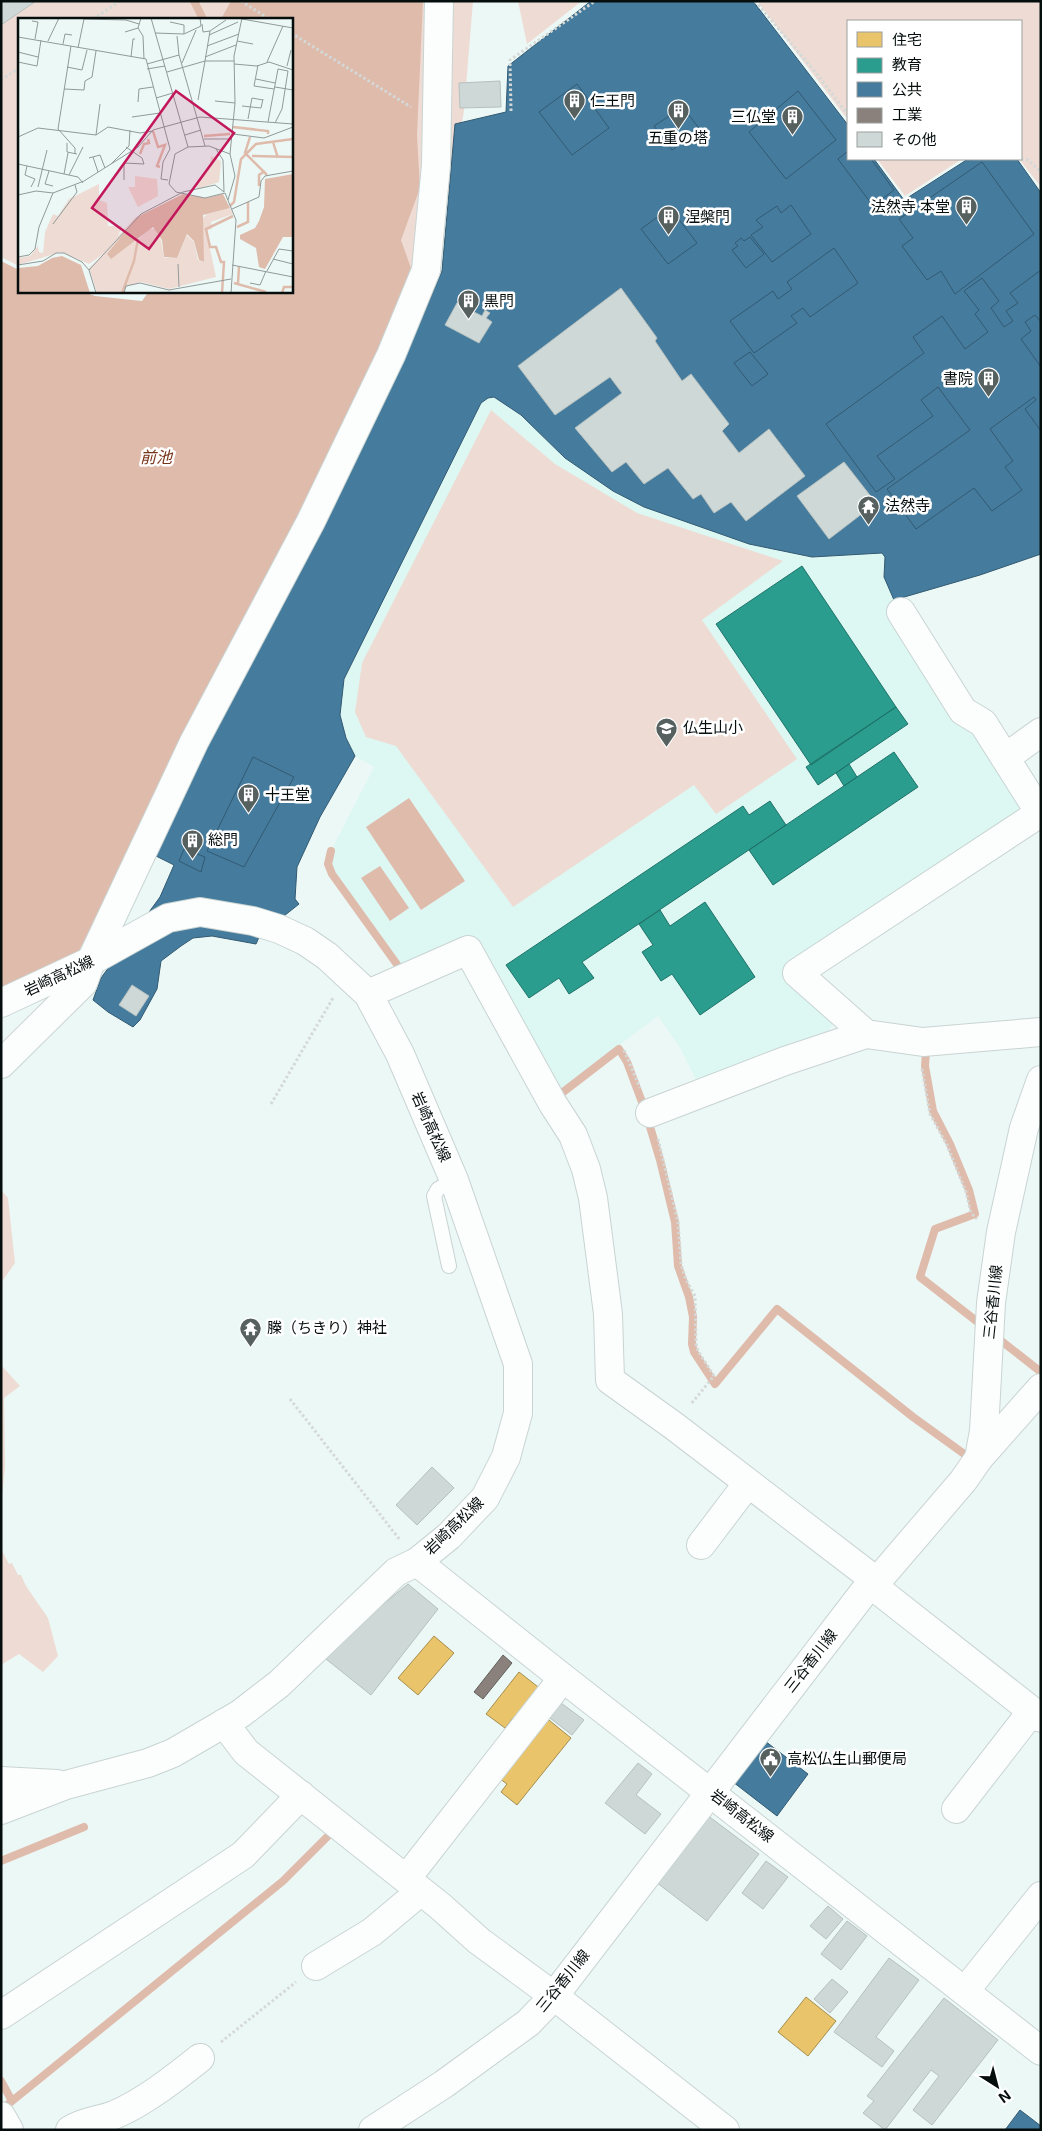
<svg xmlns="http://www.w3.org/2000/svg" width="1042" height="2131" viewBox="0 0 1042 2131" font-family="Inter,'Noto Sans JP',sans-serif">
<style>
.built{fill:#ddf7f3}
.green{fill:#eedcd4}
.water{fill:#dfbbac}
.homes{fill:#e9c46a;stroke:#a58d4e}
.schools{fill:#2a9d8f;stroke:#1f7268}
.public{fill:#457b9d;stroke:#325a72}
.industry{fill:#8a817c;stroke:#625e5b}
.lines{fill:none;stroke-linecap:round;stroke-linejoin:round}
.stream{stroke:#dfbbac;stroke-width:8}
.building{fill:#ced9d7;stroke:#b6c0bf}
.service-casing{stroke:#c9d4d2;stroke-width:16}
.minor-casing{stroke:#c9d4d2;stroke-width:30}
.secondary-casing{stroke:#c9d4d2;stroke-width:30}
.path{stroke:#d4d9d7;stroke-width:3;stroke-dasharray:2.5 2.5;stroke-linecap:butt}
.service{stroke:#fcfefe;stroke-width:14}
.minor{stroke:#fcfefe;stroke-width:28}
.secondary{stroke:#fcfefe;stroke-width:28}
.labels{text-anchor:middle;stroke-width:5;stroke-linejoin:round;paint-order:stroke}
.poi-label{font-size:15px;fill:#050e0d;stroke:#fff;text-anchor:start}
.street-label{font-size:15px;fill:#050e0d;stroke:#fff}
.water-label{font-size:16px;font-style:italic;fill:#773318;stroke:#fff}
.inset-river{fill:none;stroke:#dfbbac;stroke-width:2.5}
.inset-road{fill:none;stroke:#909a99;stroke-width:1}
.view{fill:#c2185b;fill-opacity:0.15;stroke:#c2185b;stroke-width:2.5}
.inset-edge{fill:none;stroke:#050e0d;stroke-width:2.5}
</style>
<rect width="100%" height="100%" fill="#ecf8f6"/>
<path class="built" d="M 494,397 L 521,415 L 565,458 L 613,491 L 644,507 L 749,544 L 882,553 L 885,557 L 884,577 L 897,606 L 888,611 L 963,726 L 977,736 L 1026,813 L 801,962 L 834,1022 L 824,1039 L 698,1084 L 679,1046 L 658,1016 L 559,1091 L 475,937 L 402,967 L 333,873 L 330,864 L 331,851 L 374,767 L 355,756 L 346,738 L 340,715 L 344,679 L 481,403 L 488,398 Z"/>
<path class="green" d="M 1,1 L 473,1 L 464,111 L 434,271 L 307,477 L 291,19 L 19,19 L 19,266 L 1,257 Z
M 518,1 L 582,1 L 527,44 Z
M 757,1 L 1041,1 L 1041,187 L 1019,159 L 1021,159 L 1021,21 L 848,21 L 848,120 Z
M 877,159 L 962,159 L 905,196 Z
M 491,410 L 555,464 L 637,513 L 783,561 L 702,620 L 797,759 L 716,814 L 694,785 L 513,907 L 396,746 L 366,737 L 355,712 L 362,663 Z
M 1,1190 L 8,1198 L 15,1263 L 1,1283 Z
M 1,1365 L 20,1386 L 4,1398 L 5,1467 L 1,1506 Z
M 1,1549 L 9,1564 L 12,1563 L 18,1575 L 21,1575 L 26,1586 L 48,1618 L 58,1656 L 43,1672 L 19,1654 L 1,1665 Z"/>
<path class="water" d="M 231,1 L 423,1 L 417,135 L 420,188 L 401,240 L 417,285 L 74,961 L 1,994 L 1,261 L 19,270 L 19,291 L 81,291 L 95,296 L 142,301 L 149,291 L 291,291 L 291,19 L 221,19 Z
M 409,798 L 465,881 L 421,910 L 366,827 Z
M 380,866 L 409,908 L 390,921 L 361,878 Z"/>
<path class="homes" d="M 434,1636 L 454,1653 L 418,1695 L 398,1678 Z
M 519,1672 L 542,1690 L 517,1721 L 513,1718 L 505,1728 L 486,1714 Z
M 544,1716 L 571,1738 L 517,1805 L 501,1792 L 507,1784 L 496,1776 Z
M 806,1997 L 836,2021 L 808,2056 L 778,2032 Z"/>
<path class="schools" d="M 802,566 L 896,707 L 811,765 L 716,624 Z
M 896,707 L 908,724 L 818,785 L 806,767 Z
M 894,752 L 918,787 L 773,885 L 749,850 Z
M 849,764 L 857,777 L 844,786 L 836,773 Z
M 770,801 L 786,825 L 582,962 L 594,978 L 569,994 L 559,978 L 529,998 L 506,965 L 743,806 L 749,815 Z
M 705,902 L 755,977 L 700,1015 L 672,974 L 661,981 L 642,952 L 653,945 L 639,924 L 660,910 L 670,926 Z"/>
<path class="public" d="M 591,1 L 753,1 L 848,125 L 848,159 L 874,159 L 904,200 L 968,159 L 1017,159 L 1041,193 L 1041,554 L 980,575 L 894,600 L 884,577 L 885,557 L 882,553 L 812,557 L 749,544 L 644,507 L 613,491 L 565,458 L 521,415 L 494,397 L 488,398 L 481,403 L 344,679 L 340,715 L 346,738 L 355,756 L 320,817 L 297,867 L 295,899 L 299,904 L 260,935 L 256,944 L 212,936 L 193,938 L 181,946 L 161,961 L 157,989 L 140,1020 L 133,1027 L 108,1012 L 93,1000 L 101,978 L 160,897 L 174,865 L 150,853 L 301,555 L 408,350 L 442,271 L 455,124 L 506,112 L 508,66 Z
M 577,84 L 609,128 L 572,155 L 539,112 Z
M 798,91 L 836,140 L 786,179 L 749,132 Z
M 683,107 L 701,131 L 672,150 L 654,126 Z
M 848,151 L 848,159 L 871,159 L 894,190 L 873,206 L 838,159 Z
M 982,162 L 1034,234 L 955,294 L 941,271 L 927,280 L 902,246 L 913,238 L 899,219 Z
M 791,205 L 811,234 L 772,262 L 751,235 L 763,227 L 756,220 L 777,206 L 781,213 Z
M 670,208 L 697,243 L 668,264 L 641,229 Z
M 750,237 L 764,254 L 746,268 L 732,250 L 738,246 L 735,243 L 741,238 L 744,241 Z
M 834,248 L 858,283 L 810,317 L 803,308 L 791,316 L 797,323 L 754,353 L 730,321 L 773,291 L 778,299 L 792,289 L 787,282 Z
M 1041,270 L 1041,322 L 1035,315 L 1025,322 L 1031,331 L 1021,339 L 1041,367 L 1041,431 L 1025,409 L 1036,400 L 1034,397 L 990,429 L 1013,461 L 1005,467 L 1022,490 L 992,511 L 974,488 L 916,529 L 887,489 L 970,430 L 938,387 L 921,400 L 933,416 L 877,456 L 895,479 L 876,492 L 826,424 L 924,353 L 913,337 L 942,316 L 965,349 L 988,332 L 975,314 L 979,310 L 964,291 L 982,278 L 999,301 L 991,308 L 1004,327 L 1013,321 L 1006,311 L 1018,303 L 1010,293 Z
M 750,352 L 768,374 L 752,386 L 734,363 Z
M 253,757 L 294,777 L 244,867 L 207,851 Z
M 184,849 L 205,857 L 201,872 L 179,861 Z
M 765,1741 L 808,1774 L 777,1816 L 733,1782 Z
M 1020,2110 L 1041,2126 L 1041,2130 L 1005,2130 Z"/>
<path class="industry" d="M 503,1655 L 512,1663 L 483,1699 L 474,1692 Z"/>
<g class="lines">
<path class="stream" d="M 194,1 L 203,19
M 331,851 L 328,864 L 332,874 L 401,970 L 405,968
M 926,1051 L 925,1066 L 933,1111 L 950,1144 L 969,1190 L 975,1214 L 935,1229 L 920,1277 L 984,1327
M 556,1092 L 558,1096 L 619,1049 L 627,1062 L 645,1110 L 660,1160 L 675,1222 L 678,1266 L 689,1297 L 693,1317 L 692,1344 L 694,1352 L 715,1384 L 777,1309 L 913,1417 L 967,1456 L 972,1451
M 995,1336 L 1041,1372
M 1,1861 L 84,1827
M 1,2081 L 12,2101
M 1,2110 L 283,1881 L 334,1830"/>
</g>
<path class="building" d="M 1,1 L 36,1 L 1,25 Z
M 500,81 L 501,107 L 460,108 L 459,83 Z
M 621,288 L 657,338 L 655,341 L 682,381 L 691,374 L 729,424 L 722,431 L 739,453 L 769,429 L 805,476 L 746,521 L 731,502 L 714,513 L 701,494 L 693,499 L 668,468 L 644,484 L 626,462 L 612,472 L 575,428 L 622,393 L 610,377 L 555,415 L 518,366 Z
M 463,298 L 468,300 L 464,307 L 482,316 L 485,310 L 490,313 L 486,318 L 492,322 L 479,343 L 445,325 L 457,303 L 460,304 Z
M 844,462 L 876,503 L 829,539 L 797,496 Z
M 132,985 L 149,996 L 136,1016 L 119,1005 Z
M 432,1467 L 454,1488 L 417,1525 L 396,1505 Z
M 408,1584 L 438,1609 L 371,1695 L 321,1655 Z
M 561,1703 L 584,1720 L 572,1735 L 550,1718 Z
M 638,1763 L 652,1774 L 636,1795 L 661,1814 L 645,1834 L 605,1803 Z
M 703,1812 L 759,1854 L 707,1921 L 652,1879 Z
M 766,1861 L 788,1877 L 763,1909 L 742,1893 Z
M 828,1906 L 843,1919 L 826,1939 L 810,1926 Z
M 847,1921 L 867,1936 L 841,1970 L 821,1954 Z
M 889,1958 L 919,1980 L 876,2037 L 894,2051 L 882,2067 L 834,2032 Z
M 832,1979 L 848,1992 L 830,2013 L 814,1999 Z
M 944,1998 L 998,2040 L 932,2125 L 913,2110 L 939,2076 L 931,2070 L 885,2130 L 863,2113 L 874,2101 L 867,2096 Z"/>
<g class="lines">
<defs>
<path id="service" d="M 449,1266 L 434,1196 L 438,1189 L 454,1180"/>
<path id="minor" d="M 901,612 L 963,711 L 983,723 L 1040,813 L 797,973 L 866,1034 L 923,1042 L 1041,1032
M 1005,758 L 1041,732
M 368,994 L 468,950 L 553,1104 L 573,1135 L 586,1169 L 593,1198 L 608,1314 L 610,1380 L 674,1426 L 871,1577 L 878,1590 L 1041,1718
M 1,1064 L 83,983 L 91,961 L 194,742 L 311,521 L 391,355 L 426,270 L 436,165 L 439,1
M 650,1113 L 785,1061 L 866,1034
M 979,1458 L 1041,1388
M 701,1545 L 748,1483
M 224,1723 L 246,1752 L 440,1906 L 479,1941 L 554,1996 L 725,2130
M 1,1781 L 57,1784
M 956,1809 L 1032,1711
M 1,1810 L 66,1785 L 148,1763 L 173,1753 L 240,1714 L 279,1684 L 396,1572 L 417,1562
M 406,1879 L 563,1678
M 316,1966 L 372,1932 L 421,1891
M 965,1991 L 1041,1896
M 1,2015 L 243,1855 L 301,1795
M 1,2116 L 9,2130
M 70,2130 C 84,2121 98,2121 114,2115 C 143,2103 175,2078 200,2058"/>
<path id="secondary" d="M 1,1003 L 91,961 L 168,918 L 200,912 L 253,921 L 279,929 L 305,941 L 327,956 L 368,994 L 400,1054 L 454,1180 L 518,1364 L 518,1413 L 506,1457 L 485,1498 L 449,1536 L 417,1562 L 563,1678 L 1041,2051
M 373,2130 L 444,2084 L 528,2023 L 554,1996 L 867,1588 L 879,1579 L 963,1481 L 979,1458 L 984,1431 L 991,1303 L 1001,1232 L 1024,1128 L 1041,1080"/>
</defs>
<use href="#service" class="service-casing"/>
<use href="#minor" class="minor-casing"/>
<use href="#secondary" class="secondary-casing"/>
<path class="path" d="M 241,1 L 269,19
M 755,1 L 817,74 L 848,115
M 93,19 L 120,1
M 291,33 L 411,107
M 1,80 L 19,68
M 511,111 L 510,60 L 595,1
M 1021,159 L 1028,160 L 1041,172
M 624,1050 L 640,1088
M 922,1069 L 930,1114 L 947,1145 L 966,1192 L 971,1213 L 977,1219
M 271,1104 L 333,998
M 658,1139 L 678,1222 L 681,1264 L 686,1280 L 695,1296 L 696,1344 L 698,1351 L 714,1376 L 691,1404
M 290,1399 L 400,1540
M 221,2042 L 296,1982"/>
<use href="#service" class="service"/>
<use href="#minor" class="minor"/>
<use href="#secondary" class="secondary"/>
</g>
<defs>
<symbol id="building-pin" viewBox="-11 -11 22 30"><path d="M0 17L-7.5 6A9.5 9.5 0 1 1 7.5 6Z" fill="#56605f" stroke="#fff"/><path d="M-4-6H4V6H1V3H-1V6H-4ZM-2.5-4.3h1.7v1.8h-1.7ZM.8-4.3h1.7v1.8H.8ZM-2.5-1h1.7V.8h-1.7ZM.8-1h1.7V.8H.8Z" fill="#fff"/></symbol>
<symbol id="temple-pin" viewBox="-11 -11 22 30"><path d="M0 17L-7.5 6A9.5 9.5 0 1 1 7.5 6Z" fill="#56605f" stroke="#fff"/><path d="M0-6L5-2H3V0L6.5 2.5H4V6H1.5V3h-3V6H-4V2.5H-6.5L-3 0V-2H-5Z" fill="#fff"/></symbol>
<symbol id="school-pin" viewBox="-11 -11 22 30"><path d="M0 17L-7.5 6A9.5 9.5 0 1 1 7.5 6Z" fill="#56605f" stroke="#fff"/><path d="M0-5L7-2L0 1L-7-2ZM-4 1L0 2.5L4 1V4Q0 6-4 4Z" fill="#fff"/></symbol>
<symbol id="civic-pin" viewBox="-11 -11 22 30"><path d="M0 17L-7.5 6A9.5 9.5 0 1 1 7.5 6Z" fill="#56605f" stroke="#fff"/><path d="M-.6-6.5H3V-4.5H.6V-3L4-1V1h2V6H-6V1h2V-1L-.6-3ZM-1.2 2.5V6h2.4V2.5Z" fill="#fff"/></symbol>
</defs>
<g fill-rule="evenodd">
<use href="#building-pin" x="562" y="88" width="25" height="34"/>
<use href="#building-pin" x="666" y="98" width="25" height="34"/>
<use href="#building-pin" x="780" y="104" width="25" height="34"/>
<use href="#building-pin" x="954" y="194" width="25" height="34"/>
<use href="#building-pin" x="656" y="204" width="25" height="34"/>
<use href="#building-pin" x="456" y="288" width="25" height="34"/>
<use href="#building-pin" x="976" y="366" width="25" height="34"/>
<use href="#temple-pin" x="856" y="494" width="25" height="34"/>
<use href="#school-pin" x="654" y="716" width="25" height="34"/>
<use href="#building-pin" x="236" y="782" width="25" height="34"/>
<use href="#building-pin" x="180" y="828" width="25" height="34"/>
<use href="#temple-pin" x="238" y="1316" width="25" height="34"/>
<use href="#civic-pin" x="758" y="1746" width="25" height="34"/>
</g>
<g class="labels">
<g class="poi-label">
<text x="590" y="106">仁王門</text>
<text x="776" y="122" text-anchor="end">三仏堂</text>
<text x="678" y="143" text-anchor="middle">五重の塔</text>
<text x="950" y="212" text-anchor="end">法然寺 本堂</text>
<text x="685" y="222">涅槃門</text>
<text x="484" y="306">黒門</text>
<text x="973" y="384" text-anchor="end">書院</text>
<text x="885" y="511">法然寺</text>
<text x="683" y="733">仏生山小</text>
<text x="265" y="800">十王堂</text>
<text x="208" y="845">総門</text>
<text x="267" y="1333">榺（ちきり）神社</text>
<text x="787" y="1764">高松仏生山郵便局</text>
</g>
<g class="street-label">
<text transform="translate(59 976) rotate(-25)" y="5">岩崎高松線</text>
<text transform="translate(431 1127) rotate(66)" y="5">岩崎高松線</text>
<text transform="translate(993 1302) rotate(-84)" y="5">三谷香川線</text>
<text transform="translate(454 1526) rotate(-44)" y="5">岩崎高松線</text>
<text transform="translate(811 1661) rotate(-52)" y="5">三谷香川線</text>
<text transform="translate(742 1816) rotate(38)" y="5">岩崎高松線</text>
<text transform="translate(563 1981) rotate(-51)" y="5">三谷香川線</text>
</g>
<g class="water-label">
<text x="156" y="463">前池</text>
</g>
</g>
<g transform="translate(18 18)">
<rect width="275" height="275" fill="#ecf8f6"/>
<path d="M 193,138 L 203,143 L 201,164 L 179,171 L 178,165 L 192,147 ZM 117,158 L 139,161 L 140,178 L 120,189 L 110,169 L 117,169 ZM 81,166 L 81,182 L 89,185 L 90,208 L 104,208 L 100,218 L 118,199 L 133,193 L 115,209 L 120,222 L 131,211 L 137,211 L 143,222 L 146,240 L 159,240 L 169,217 L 176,224 L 180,242 L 185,244 L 185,200 L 189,196 L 212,190 L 215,196 L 193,204 L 194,211 L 188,212 L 198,259 L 151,271 L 123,264 L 107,269 L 105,275 L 79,275 L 71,250 L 87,235 L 71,246 L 43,234 L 0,247 L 0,240 L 12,238 L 20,228 L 21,234 L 25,235 L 27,214 L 35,196 L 40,198 L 51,181 Z" fill="#eedcd4"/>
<path d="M 275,156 L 275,219 L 265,219 L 247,251 L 241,249 L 238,230 L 222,221 L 222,217 L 237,210 L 241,203 L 246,189 L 247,161 ZM 165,176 L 188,180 L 205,176 L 212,190 L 185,197 L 186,244 L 181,242 L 176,223 L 169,216 L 159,240 L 146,239 L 144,222 L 135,209 L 93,241 L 89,236 L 119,199 ZM 44,238 L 63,247 L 72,275 L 0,275 L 0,250 L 20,248 L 34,240 Z" fill="#dfbbac"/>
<path class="inset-river" d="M 215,109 L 250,113 L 250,116M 135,113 L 140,129 L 147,127 L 139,148 L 142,149M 186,118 L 212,116M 232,119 L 227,135 L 249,157M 255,124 L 260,140M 122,136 L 126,126 L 131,125 L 130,121M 234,138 L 275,139M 241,168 L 241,157 L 247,153M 212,188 L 216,184 L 223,141 L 238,126 L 275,121M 219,209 L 230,204 L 230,184M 216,265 L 248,274M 220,265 L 221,249M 104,275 L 116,243 L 120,221M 204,275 L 206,244 L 203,244 L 198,229 L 192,229 L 188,211 L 215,198M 264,275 L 266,269 L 275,269"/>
<path class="inset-road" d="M 133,0 L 170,129 L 157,136 L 151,166 L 158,174 L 187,180 L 207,175 L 218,202 L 213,275M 66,1 L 108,2 L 121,6M 224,1 L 275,10M 208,2 L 192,13 L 187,43 L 216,43M 14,3 L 20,4 L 17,21M 152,4 L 166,7 L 166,16M 184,6 L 185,14 L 192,13M 120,10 L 125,18 L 126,41M 107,14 L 120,10 L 123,0M 137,15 L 166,16 L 183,8 L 182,0M 191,17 L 220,4M 159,18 L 161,37 L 187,128M 0,19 L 128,41 L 152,131 L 145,144 L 143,161 L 150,162M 30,23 L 41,0M 219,23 L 235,26M 45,26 L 47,16 L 54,17M 53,28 L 40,111 L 57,130 L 57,136M 189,28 L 221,16M 60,30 L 66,1M 0,34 L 20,39M 113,39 L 115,21 L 117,21M 187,39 L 218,27M 0,44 L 19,48 L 23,22M 249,44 L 265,8M 164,45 L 178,12M 129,46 L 161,37M 216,46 L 239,48 L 251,44 L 275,52M 240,47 L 236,68 L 256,71M 269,48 L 273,32M 49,49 L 64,52 L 69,32M 129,51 L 147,48M 149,54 L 187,43 L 180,82M 238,61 L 257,65M 257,69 L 275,72M 46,71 L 66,72 L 67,63 L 74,59 L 78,33M 138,80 L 155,75M 197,83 L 217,85M 120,84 L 121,71 L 135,69M 224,88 L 243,90 L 245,81M 114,99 L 142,95M 230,101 L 234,80 L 245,82M 250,104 L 260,51 L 270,53 L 264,91 L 257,105M 215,116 L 246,120 L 275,109M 78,117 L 82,86M 167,117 L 183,112M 0,119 L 20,110 L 78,117 L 90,109 L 122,115 L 135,113M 186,121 L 214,121M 49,125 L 49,134 L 59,136M 170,129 L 191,128 L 212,136M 75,139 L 80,154M 71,140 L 82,137 L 87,150M 0,146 L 60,159 L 65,165M 93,146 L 111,128 L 112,112M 9,148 L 7,157 L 17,161 L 13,169M 31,153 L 27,166 L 35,168M 46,156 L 50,135M 51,157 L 65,129M 106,162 L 106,145 L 126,146 L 124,140 L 108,129M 20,169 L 29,132M 0,177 L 18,173 L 35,175M 210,182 L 217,158 L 212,136 L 217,85 L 216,38 L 224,0M 214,191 L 241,179 L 243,163 L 247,158 L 275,153M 35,206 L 59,174 L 57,167M 0,239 L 11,237 L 17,231 L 21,209 L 35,175 L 66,163 L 120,129 L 135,112 L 182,99 L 275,106M 255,241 L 275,246M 160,246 L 161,269M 0,247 L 25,243 L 38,235 L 46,235 L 64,244 L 71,252 L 78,275M 214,247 L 275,259M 71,252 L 123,196 L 165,174 L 197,167 L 206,174 L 205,142 L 198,131M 249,253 L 261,231 L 275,233M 232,265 L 242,267 L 248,253M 106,275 L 108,268 L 122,265 L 151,272 L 213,261"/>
<path class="view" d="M 158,73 L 216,115 L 131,231 L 74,190 Z"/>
<rect width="275" height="275" class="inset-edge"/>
</g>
<rect width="1042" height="2131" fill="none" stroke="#050e0d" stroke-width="5"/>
<rect x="847" y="20" width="175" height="140" fill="#ffffff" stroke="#9b9f9e"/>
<rect x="857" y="32" width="25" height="15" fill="#e9c46a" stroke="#9b9f9e"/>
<text x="892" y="45" font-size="15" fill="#050e0d">住宅</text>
<rect x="857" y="58" width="25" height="15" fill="#2a9d8f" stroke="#9b9f9e"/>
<text x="892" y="70" font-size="15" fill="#050e0d">教育</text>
<rect x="857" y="82" width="25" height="15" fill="#457b9d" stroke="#9b9f9e"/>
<text x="892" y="95" font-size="15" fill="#050e0d">公共</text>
<rect x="857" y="108" width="25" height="15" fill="#8a817c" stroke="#9b9f9e"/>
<text x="892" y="120" font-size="15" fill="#050e0d">工業</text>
<rect x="857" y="132" width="25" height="15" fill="#ced9d7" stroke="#9b9f9e"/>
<text x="892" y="145" font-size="15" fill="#050e0d">その他</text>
<g transform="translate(997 2086) rotate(144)" stroke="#ffffff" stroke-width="4" paint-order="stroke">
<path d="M0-4L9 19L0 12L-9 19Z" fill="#050e0d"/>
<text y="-8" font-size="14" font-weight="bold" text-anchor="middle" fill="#050e0d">N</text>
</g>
</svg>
